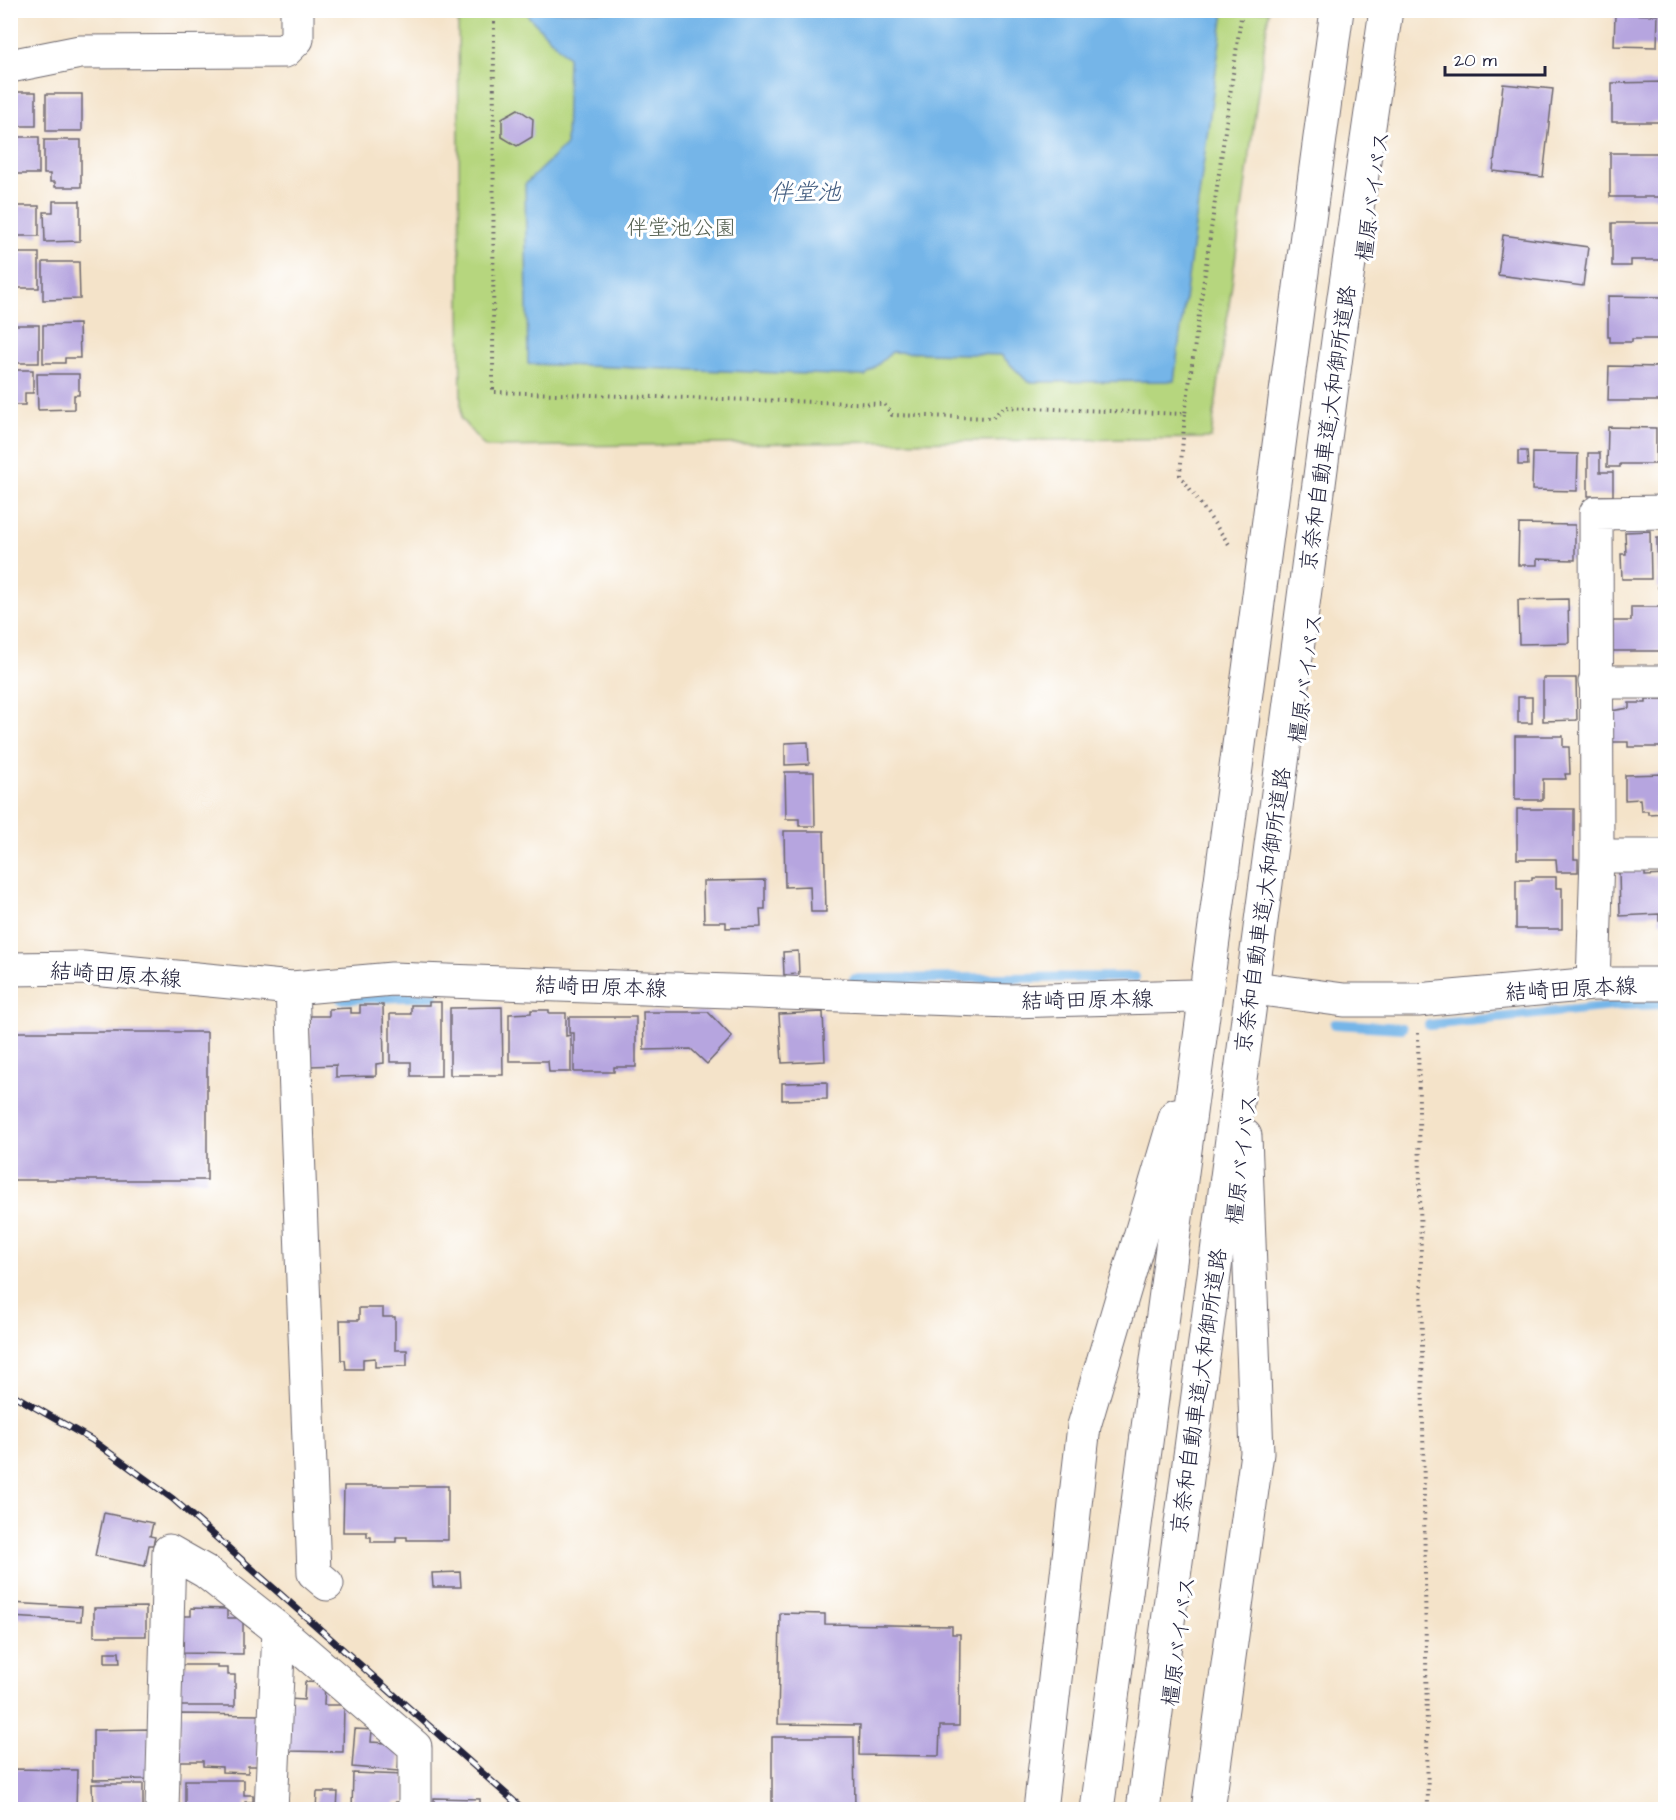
<svg xmlns="http://www.w3.org/2000/svg" width="1676" height="1820" viewBox="0 0 1676 1820" font-family="'Architects Daughter','Klee One',sans-serif">
<style>
.green{fill:#b6d67e;stroke:#6c7c5c;stroke-width:1.5}
.water{fill:#74b5e8;stroke:#4b6c92;stroke-width:1.5}
.lines{fill:none;stroke-linecap:round;stroke-linejoin:round}
.stream{stroke:#74b5e8;stroke-width:10}
.building{fill:#b6a5df}
.minor-casing{stroke:#6c666d;stroke-width:35}
.trunk-casing{stroke:#6c666d;stroke-width:35}
.motorway-casing{stroke:#6c666d;stroke-width:35}
.path{stroke:#6c666d;stroke-width:4;stroke-dasharray:1.5 4.5;stroke-linecap:butt}
.minor{stroke:#fff;stroke-width:33}
.trunk{stroke:#fff;stroke-width:33}
.motorway{stroke:#fff;stroke-width:33}
.rail-casing{stroke:#22223b;stroke-width:7}
.rail{stroke:#fff;stroke-width:4.5;stroke-dasharray:14;stroke-linecap:butt}
.labels{text-anchor:middle;stroke-width:6;stroke-linejoin:round;paint-order:stroke}
.street-label{font-size:22px;fill:#22223b;stroke:#fff}
.park-label{font-size:22px;fill:#566152;stroke:#fff}
.water-label{font-size:24px;font-style:italic;fill:#435d80;stroke:#fff}
</style>
<rect width="100%" height="100%" fill="#fff"/>
<filter id="ink" filterUnits="userSpaceOnUse"><feTurbulence type="fractalNoise" baseFrequency=".0167" numOctaves="2"/><feDisplacementMap in="SourceGraphic" scale="12" xChannelSelector="R" yChannelSelector="G"/><feConvolveMatrix kernelMatrix="1 2 1 2 8 2 1 2 1" color-interpolation-filters="sRGB"/></filter>
<filter id="wash" filterUnits="userSpaceOnUse"><feTurbulence type="fractalNoise" baseFrequency=".008" numOctaves="4" result="noise"/><feDisplacementMap in="SourceGraphic" scale="24" xChannelSelector="R" yChannelSelector="G"/><feGaussianBlur stdDeviation="1.35" result="paint"/><feColorMatrix in="noise" values="0 0 0 0 0 0 0 0 0 0 0 0 0 0 0 0 0 1.4 0 .05"/><feComposite in="paint" operator="in"/></filter>
<g filter="url(#wash)">
<rect width="100%" height="100%" fill="#f4e3c9"/>
<path class="green" d="M 458,11 L 1269,11 L 1211,438 L 485,447 L 461,419 Z"/>
<path class="water" d="M 528,11 L 1224,11 L 1174,381 L 1028,382 L 1001,355 L 892,352 L 865,376 L 528,364 L 525,184 L 566,145 L 568,57 L 528,16 Z"/>
<g class="lines">
<path class="stream" d="M 854,979 L 1135,977
M 341,999 L 434,996
M 1335,1024 L 1402,1028
M 1429,1025 L 1622,1005 L 1666,1004"/>
</g>
<g id="blocks">
<path class="building" d="M 1615,14 L 1658,15 L 1657,47 L 1614,46 Z
M 1666,82 L 1666,100 L 1663,100 L 1663,122 L 1612,122 L 1612,83 Z
M 1503,84 L 1553,89 L 1543,177 L 1493,171 Z
M 10,92 L 36,92 L 36,126 L 10,126 Z
M 46,94 L 82,94 L 82,131 L 46,131 Z
M 518,109 L 533,119 L 532,137 L 517,146 L 502,137 L 502,118 Z
M 10,137 L 39,137 L 39,174 L 10,174 Z
M 44,140 L 81,140 L 81,187 L 55,187 L 55,182 L 50,182 L 50,174 L 44,174 Z
M 1610,153 L 1663,153 L 1664,197 L 1610,197 Z
M 53,201 L 80,201 L 80,241 L 45,242 L 44,212 L 53,212 Z
M 10,206 L 39,206 L 39,236 L 10,236 Z
M 1612,223 L 1661,223 L 1661,260 L 1631,260 L 1631,266 L 1612,266 Z
M 1503,235 L 1588,247 L 1583,286 L 1498,275 Z
M 10,253 L 39,253 L 39,288 L 10,288 Z
M 43,262 L 79,262 L 80,299 L 43,300 Z
M 1608,296 L 1666,297 L 1666,339 L 1632,339 L 1632,342 L 1610,342 L 1610,337 L 1608,337 Z
M 79,324 L 80,358 L 65,358 L 65,363 L 43,363 L 43,325 Z
M 10,325 L 39,325 L 39,363 L 11,363 Z
M 1609,366 L 1663,367 L 1663,378 L 1661,378 L 1661,401 L 1608,401 Z
M 10,370 L 33,370 L 33,393 L 25,393 L 25,405 L 10,405 Z
M 37,374 L 79,374 L 79,395 L 74,395 L 74,409 L 38,410 Z
M 1608,427 L 1656,428 L 1656,464 L 1620,464 L 1620,467 L 1607,467 Z
M 1518,451 L 1527,451 L 1528,465 L 1518,465 Z
M 1533,453 L 1578,454 L 1577,491 L 1532,490 Z
M 1588,453 L 1600,453 L 1600,472 L 1613,472 L 1613,496 L 1588,496 Z
M 1519,524 L 1575,525 L 1575,560 L 1537,559 L 1537,565 L 1518,565 Z
M 1650,531 L 1651,579 L 1622,579 L 1621,554 L 1626,554 L 1625,532 Z
M 1657,538 L 1666,538 L 1666,588 L 1658,588 Z
M 1568,599 L 1569,643 L 1519,644 L 1518,600 Z
M 1631,607 L 1666,607 L 1666,651 L 1613,651 L 1613,621 L 1631,621 Z
M 1543,678 L 1576,678 L 1577,720 L 1543,721 Z
M 1518,697 L 1532,697 L 1532,723 L 1518,723 Z
M 1646,699 L 1666,699 L 1666,747 L 1628,747 L 1628,742 L 1611,742 L 1611,711 L 1629,708 L 1629,703 L 1646,703 Z
M 1515,736 L 1563,736 L 1563,747 L 1569,747 L 1570,774 L 1565,774 L 1566,779 L 1543,779 L 1543,800 L 1515,800 Z
M 808,742 L 809,764 L 785,765 L 785,743 Z
M 785,772 L 814,772 L 815,826 L 799,826 L 799,819 L 786,819 Z
M 1666,774 L 1666,813 L 1648,814 L 1648,811 L 1641,811 L 1640,799 L 1625,800 L 1625,775 Z
M 1517,809 L 1574,809 L 1574,859 L 1578,859 L 1578,872 L 1557,872 L 1556,859 L 1517,859 Z
M 784,831 L 824,831 L 826,912 L 811,912 L 810,886 L 785,887 Z
M 1619,871 L 1645,871 L 1645,876 L 1666,875 L 1666,921 L 1659,921 L 1659,914 L 1620,916 Z
M 1532,877 L 1556,877 L 1556,888 L 1562,888 L 1562,929 L 1516,929 L 1516,880 L 1532,880 Z
M 765,880 L 765,909 L 760,909 L 761,927 L 726,928 L 726,922 L 704,922 L 703,881 Z
M 798,951 L 799,974 L 784,975 L 783,952 Z
M 429,1002 L 441,1002 L 441,1076 L 411,1076 L 411,1062 L 390,1062 L 390,1014 L 411,1014 L 411,1005 L 429,1005 Z
M 360,1005 L 383,1005 L 384,1063 L 376,1064 L 376,1076 L 336,1077 L 336,1065 L 311,1066 L 310,1016 L 329,1016 L 329,1009 L 351,1008 L 351,1013 L 360,1013 Z
M 502,1007 L 503,1075 L 450,1075 L 450,1008 Z
M 531,1010 L 549,1010 L 549,1013 L 566,1013 L 566,1036 L 571,1035 L 571,1072 L 549,1072 L 548,1061 L 509,1061 L 509,1014 L 531,1013 Z
M 643,1012 L 708,1012 L 732,1037 L 707,1064 L 691,1049 L 644,1050 Z
M 823,1012 L 825,1061 L 782,1063 L 779,1014 Z
M 569,1017 L 636,1017 L 636,1067 L 614,1067 L 614,1072 L 574,1072 L 574,1033 L 569,1033 Z
M 10,1032 L 207,1032 L 207,1180 L 10,1180 Z
M 827,1082 L 827,1099 L 782,1100 L 782,1083 Z
M 359,1308 L 383,1308 L 383,1317 L 395,1317 L 395,1350 L 407,1350 L 407,1366 L 375,1367 L 375,1358 L 363,1359 L 363,1369 L 346,1369 L 345,1360 L 341,1360 L 340,1320 L 359,1320 Z
M 344,1486 L 448,1486 L 448,1540 L 407,1540 L 407,1537 L 396,1537 L 396,1542 L 371,1542 L 371,1537 L 367,1537 L 367,1532 L 343,1532 Z
M 104,1513 L 153,1523 L 150,1536 L 155,1537 L 153,1545 L 149,1545 L 145,1566 L 95,1556 Z
M 460,1572 L 461,1587 L 433,1587 L 432,1573 Z
M 10,1603 L 82,1607 L 81,1621 L 10,1617 Z
M 146,1607 L 146,1636 L 94,1636 L 94,1608 Z
M 191,1608 L 227,1609 L 227,1618 L 243,1618 L 243,1654 L 180,1653 L 181,1616 L 191,1616 Z
M 780,1613 L 825,1614 L 825,1624 L 952,1626 L 952,1634 L 960,1634 L 959,1726 L 940,1726 L 939,1756 L 859,1755 L 860,1725 L 778,1724 Z
M 105,1652 L 119,1652 L 120,1663 L 105,1663 Z
M 180,1665 L 217,1665 L 217,1668 L 228,1668 L 228,1675 L 235,1675 L 235,1706 L 180,1706 Z
M 305,1682 L 325,1683 L 324,1705 L 344,1705 L 343,1752 L 288,1751 L 289,1699 L 304,1700 Z
M 180,1714 L 260,1715 L 259,1766 L 248,1766 L 248,1773 L 222,1772 L 222,1767 L 203,1766 L 203,1761 L 180,1761 Z
M 150,1729 L 147,1779 L 93,1780 L 93,1730 Z
M 355,1729 L 372,1730 L 371,1742 L 400,1744 L 398,1771 L 352,1767 Z
M 772,1737 L 854,1737 L 855,1810 L 772,1810 Z
M 10,1769 L 77,1770 L 76,1810 L 10,1810 Z
M 353,1773 L 405,1775 L 404,1802 L 395,1802 L 395,1810 L 352,1810 Z
M 185,1780 L 244,1780 L 244,1795 L 253,1795 L 253,1802 L 245,1802 L 245,1810 L 185,1810 Z
M 92,1784 L 143,1784 L 143,1810 L 93,1810 Z
M 317,1792 L 338,1792 L 337,1810 L 316,1810 Z
M 434,1798 L 480,1799 L 480,1810 L 434,1810 Z"/>
</g>
</g>
<g filter="url(#ink)">
<use href="#blocks" fill-opacity="0" stroke="#6c666d" stroke-width="1.5"/>
<g class="lines">
<defs>
<path id="minor" d="M 10,66 L 80,52 L 285,51 L 297,39 L 297,10
M 1595,682 L 1666,682
M 1597,856 L 1666,856
M 10,969 L 83,968 L 292,988 L 392,979 L 1010,1001 L 1193,996
M 1593,984 L 1597,856 L 1596,513 L 1666,512
M 292,988 L 314,1573 L 327,1584
M 1262,989 L 1344,1000 L 1418,1000 L 1593,984 L 1666,984
M 162,1810 L 169,1551 L 206,1572 L 279,1630 L 415,1747 L 415,1810
M 271,1810 L 279,1630"/>
<path id="trunk" d="M 1040,1810 L 1084,1426 L 1176,1115
M 1208,1810 L 1257,1453 L 1245,1136"/>
<path id="motorway" d="M 1097,1810 L 1337,10
M 1143,1810 L 1341,318 L 1386,10"/>
</defs>
<use href="#minor" class="minor-casing"/>
<use href="#trunk" class="trunk-casing"/>
<use href="#motorway" class="motorway-casing"/>
<path class="path" d="M 494,10 L 493,392 L 884,404 L 892,415 L 992,418 L 1004,407 L 1185,414 L 1242,10
M 1185,414 L 1180,475 L 1231,547
M 1418,1033 L 1428,1810"/>
<use href="#minor" class="minor"/>
<use href="#trunk" class="trunk"/>
<use href="#motorway" class="motorway"/>
<defs>
<path id="rail" d="M 10,1393 L 92,1440 L 173,1499 L 524,1810"/>
</defs>
<use href="#rail" class="rail-casing"/>
<use href="#rail" class="rail"/>
</g>
</g>
<g class="labels">
<g class="street-label">
<text transform="translate(1372 196) rotate(-82)" y="8">橿原バイパス</text>
<text transform="translate(1327 428) rotate(-82)" y="8">京奈和自動車道;大和御所道路</text>
<text transform="translate(1305 678) rotate(-82)" y="8">橿原バイパス</text>
<text transform="translate(1262 910) rotate(-82)" y="8">京奈和自動車道;大和御所道路</text>
<text transform="translate(116 974) rotate(4)" y="8">結崎田原本線</text>
<text transform="translate(601 986) rotate(2)" y="8">結崎田原本線</text>
<text transform="translate(1571 988) rotate(-3)" y="8">結崎田原本線</text>
<text transform="translate(1087 999) rotate(-1)" y="8">結崎田原本線</text>
<text transform="translate(1241 1159) rotate(-83)" y="8">橿原バイパス</text>
<text transform="translate(1198 1391) rotate(-82)" y="8">京奈和自動車道;大和御所道路</text>
<text transform="translate(1178 1641) rotate(-82)" y="8">橿原バイパス</text>
</g>
<g class="park-label">
<text x="681" y="235">伴堂池公園</text>
</g>
<g class="water-label">
<text x="805" y="200">伴堂池</text>
</g>
</g>
<rect width="1676" height="1820" fill="none" stroke="#fff" stroke-width="36"/>
<path d="M1445 66v9h100v-9" fill="none" stroke="#22223b" stroke-width="3"/>
<text x="1454" y="66" font-size="18" fill="#22223b" stroke="#ffffff" stroke-width="4.5" paint-order="stroke">20 m</text>
</svg>
